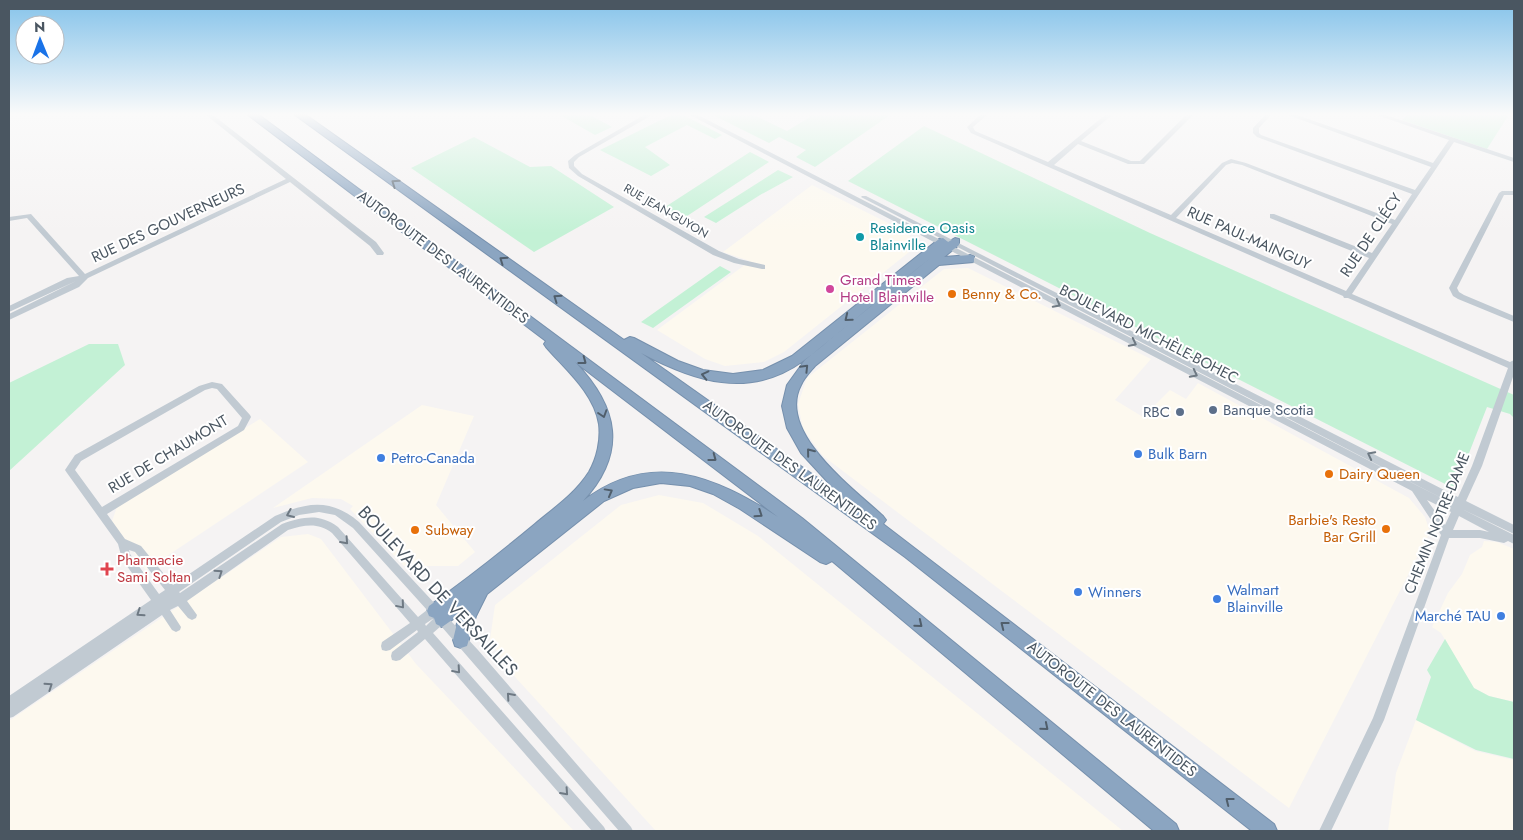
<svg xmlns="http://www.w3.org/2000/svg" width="1523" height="840" viewBox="0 0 1523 840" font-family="Jost,sans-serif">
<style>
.commercial{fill:#fdf9ef}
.green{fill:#c3f1d5}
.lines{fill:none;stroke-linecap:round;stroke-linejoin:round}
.highway-casing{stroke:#7690ad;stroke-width:2}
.minor{fill:#c1cad2;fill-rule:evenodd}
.highway{fill:#8ba5c1;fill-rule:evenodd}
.oneway{stroke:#505e6b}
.oneway2{stroke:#6e7983}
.culture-dot{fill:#0f9aa8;stroke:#fff;stroke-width:2}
.hotel-dot{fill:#d1479c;stroke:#fff;stroke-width:2}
.food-dot{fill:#e8710a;stroke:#fff;stroke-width:2}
.service-dot{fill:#5c6f8a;stroke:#fff;stroke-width:2}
.shop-dot{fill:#3f7fe0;stroke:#fff;stroke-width:2}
.health-dot{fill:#e0444e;stroke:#fff;stroke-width:2}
.labels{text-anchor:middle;stroke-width:4;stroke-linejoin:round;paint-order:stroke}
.far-street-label{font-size:12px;fill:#4a5661;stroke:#fff}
.street-label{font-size:15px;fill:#4a5661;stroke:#fff}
.culture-label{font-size:15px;fill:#0d838f;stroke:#fff;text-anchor:start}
.hotel-label{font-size:15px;fill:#b23c85;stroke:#fff;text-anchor:start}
.food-label{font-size:15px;fill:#c56008;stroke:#fff;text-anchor:start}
.service-label{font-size:15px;fill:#4e5e75;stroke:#fff;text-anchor:start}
.shop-label{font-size:15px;fill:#366cbe;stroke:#fff;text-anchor:start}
.health-label{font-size:15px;fill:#be3a42;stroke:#fff;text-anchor:start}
.near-street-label{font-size:18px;fill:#4a5661;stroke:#fff}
</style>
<rect width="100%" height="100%" fill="#f5f3f3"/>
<path class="commercial" d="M 812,185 L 906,232 L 914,240 L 913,249 L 784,352 L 764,362 L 725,366 L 705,359 L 657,330 L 750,261 L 723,252 Z
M 968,268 L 1151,359 L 1115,400 L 1143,417 L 1170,390 L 1186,399 L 1198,383 L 1409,498 L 1425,517 L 1430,532 L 1289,808 L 823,456 L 803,429 L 798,404 L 807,378 L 944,269 Z
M 422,405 L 474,416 L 436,505 L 475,552 L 458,566 L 404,566 L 350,509 L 353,506 L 341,499 L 312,498 L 273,508 Z
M 260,419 L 308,462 L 146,570 L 112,521 L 117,507 L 124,500 Z
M 659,495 L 703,503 L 758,536 L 1123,831 L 656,831 L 506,667 L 490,639 L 495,605 L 621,505 Z
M 308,534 L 321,539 L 416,664 L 574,831 L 9,831 L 9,721 L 281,537 Z
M 1484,541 L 1497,542 L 1514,549 L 1514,702 L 1489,696 L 1474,688 L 1441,633 L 1432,627 L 1448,593 L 1462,574 L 1470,555 L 1482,547 Z
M 1416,720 L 1475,751 L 1514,760 L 1514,831 L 1388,831 L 1396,773 Z"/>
<path class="green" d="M 560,115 L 590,115 L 612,127 L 595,135 Z
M 671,115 L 683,115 L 722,135 L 715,139 L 687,125 L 645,147 L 670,165 L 651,176 L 600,150 Z
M 713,115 L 754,115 L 787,131 L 810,117 L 808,115 L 890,115 L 815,167 L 796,157 L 806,150 L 779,137 L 769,143 Z
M 1407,115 L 1506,115 L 1508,116 L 1487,149 L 1402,120 Z
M 924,126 L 1150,233 L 1514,395 L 1514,418 L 1510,414 L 1487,407 L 1455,489 L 848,181 Z
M 474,137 L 530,167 L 551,166 L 614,207 L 534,252 L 411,168 Z
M 750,152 L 769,162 L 681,220 L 662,209 Z
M 778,170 L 793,177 L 760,195 L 716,223 L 704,217 Z
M 720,266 L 731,272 L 653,328 L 641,322 Z
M 89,344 L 118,344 L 125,365 L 9,471 L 9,383 Z
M 1445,639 L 1474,688 L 1489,696 L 1514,702 L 1514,759 L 1476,750 L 1416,720 L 1431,677 L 1427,670 Z"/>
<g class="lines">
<defs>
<path id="highway" d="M 248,115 L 259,115 L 802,518 L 1176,824 L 1179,831 L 1154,831 L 832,561 L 826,564 L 820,562 L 740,509 L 713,494 L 690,486 L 661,483 L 633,488 L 604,501 L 487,594 L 476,616 L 467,646 L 461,648 L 455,646 L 453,640 L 459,615 L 442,627 L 436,624 L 434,618 L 429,616 L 427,611 L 429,606 C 466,580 500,553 535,524 C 554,508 575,494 589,472 C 597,458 601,440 599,424 C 594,393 566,370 546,347 L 544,344 L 546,341 ZM 575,362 L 778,517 C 714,476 651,449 583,501 C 628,452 618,407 575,362 Z
M 295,115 L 306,115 L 624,340 L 630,337 L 634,338 L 678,361 L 703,370 L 733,374 L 763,370 L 792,356 L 939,239 L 943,238 L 948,242 L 955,238 L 959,239 L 959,245 L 944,257 L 970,255 L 974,256 L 974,262 L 939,265 L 815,366 C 810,372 804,378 801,385 C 776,432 854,489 883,516 L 886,520 L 883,524 L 1274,824 L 1277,831 L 1252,831 L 905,557 ZM 934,255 L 805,360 L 787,385 L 782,406 L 787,428 L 801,453 L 836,491 L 641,353 C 694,381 749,400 803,361 C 816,352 829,340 842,330 C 872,305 903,280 934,255 Z"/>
</defs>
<use href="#highway" class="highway-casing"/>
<path class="minor" d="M 206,115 L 213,115 L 376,242 L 384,253 L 383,255 L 377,255 L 370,246 L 290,182 L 88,278 L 79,287 L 9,320 L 9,314 L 76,281 L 9,312 L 9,306 L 67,278 L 79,276 L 27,218 L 9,221 L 9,217 L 31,214 L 85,274 L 286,179 Z
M 644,115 L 652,115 L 579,157 L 574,162 L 574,166 L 582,174 L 719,251 L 739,259 L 765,265 L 765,269 L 762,269 L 734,263 L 713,255 L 578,176 L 569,168 L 568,161 L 575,155 Z
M 690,115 L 698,115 L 1455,505 L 861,197 L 862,196 L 866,196 L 1458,497 L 1472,466 L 1508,368 L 1348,298 L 1344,298 L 1343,296 L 971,133 L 967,127 L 980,115 L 987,115 L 973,127 L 975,131 L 1048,162 L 1105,115 L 1112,115 L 1081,141 L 1131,161 L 1140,161 L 1186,115 L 1193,115 L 1144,164 L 1128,164 L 1078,144 L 1054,165 L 1171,215 L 1222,163 L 1231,159 L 1246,163 L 1395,220 L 1412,194 L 1257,137 L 1253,133 L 1253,128 L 1265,115 L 1271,115 L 1259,128 L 1259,133 L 1261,135 L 1415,190 L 1431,167 L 1288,115 L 1297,115 L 1433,163 L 1449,140 L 1377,115 L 1386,115 L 1514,158 L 1514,162 L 1454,142 L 1352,294 L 1510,362 L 1514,360 L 1514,374 L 1482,466 L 1466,501 L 1514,525 L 1514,534 L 1462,509 L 1514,535 L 1514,544 L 1508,541 L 1504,543 L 1480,538 L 1449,538 L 1384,720 L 1331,831 L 1319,831 L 1373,718 L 1441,535 L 1412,491 ZM 1232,163 L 1242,165 L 1392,224 L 1372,253 L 1274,214 L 1270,214 L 1270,218 L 1369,258 L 1346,291 L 1176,218 L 1226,165 ZM 1427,500 L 1451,512 L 1445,525 ZM 1459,516 L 1489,532 L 1480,530 L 1453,530 Z
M 1502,191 L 1514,191 L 1514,195 L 1504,195 L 1457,288 L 1459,292 L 1464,295 L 1514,316 L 1514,322 L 1458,299 L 1453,296 L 1449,288 L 1499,193 Z
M 212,382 L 222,384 L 250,415 L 251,417 L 244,430 L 107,514 L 125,539 L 141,546 L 173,585 L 275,516 C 307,502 331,498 359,522 L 478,650 L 631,827 L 633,831 L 619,831 L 441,626 L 433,633 L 604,827 L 606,831 L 592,831 L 425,639 L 400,660 L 396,661 L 392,660 L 391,656 L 392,652 L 418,632 L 417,630 L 390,650 L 386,651 L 382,650 L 381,646 L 382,642 L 410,623 L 332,533 C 318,522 304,525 288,530 L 187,601 L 197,615 L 196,618 L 192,620 L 188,618 L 178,606 L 170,610 L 181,627 L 180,630 L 176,632 L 172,630 L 162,615 L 13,717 L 9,718 L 9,696 L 151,600 L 122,559 L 118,544 L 67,473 L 65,470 L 75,455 L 199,386 ZM 212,388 L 217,389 L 242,418 L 238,426 L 102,507 L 75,470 L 81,461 L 205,390 ZM 319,512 L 335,515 L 353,528 L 427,610 L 418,617 L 338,527 C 319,513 303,517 282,524 L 180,593 L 179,592 L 281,522 L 299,515 ZM 129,550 L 135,552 L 165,590 L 159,594 L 130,554 ZM 434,618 L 426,626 L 425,624 Z"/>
<use href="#highway" class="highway"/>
</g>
<defs><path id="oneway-chevron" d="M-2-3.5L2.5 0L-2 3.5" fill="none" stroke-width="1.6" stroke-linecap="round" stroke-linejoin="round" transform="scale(1.25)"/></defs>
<g class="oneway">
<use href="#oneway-chevron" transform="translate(395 183) rotate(-145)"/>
<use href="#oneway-chevron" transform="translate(503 260) rotate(-145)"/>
<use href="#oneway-chevron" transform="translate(557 298) rotate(-145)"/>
<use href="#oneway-chevron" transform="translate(848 318) rotate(141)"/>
<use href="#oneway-chevron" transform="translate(583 361) rotate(37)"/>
<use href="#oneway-chevron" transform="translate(805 368) rotate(-46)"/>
<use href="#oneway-chevron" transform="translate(705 375) rotate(-167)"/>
<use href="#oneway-chevron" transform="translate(603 414) rotate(72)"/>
<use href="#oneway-chevron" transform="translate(810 452) rotate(-129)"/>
<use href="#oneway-chevron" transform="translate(713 458) rotate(37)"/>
<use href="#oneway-chevron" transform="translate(609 492) rotate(-29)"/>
<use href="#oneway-chevron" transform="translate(759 514) rotate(34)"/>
<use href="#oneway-chevron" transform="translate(919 624) rotate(39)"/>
<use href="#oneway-chevron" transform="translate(1004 625) rotate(-142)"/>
<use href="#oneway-chevron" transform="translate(1045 727) rotate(40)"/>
<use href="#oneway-chevron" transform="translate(1229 801) rotate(-142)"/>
</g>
<g class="oneway2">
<use href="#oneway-chevron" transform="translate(1057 304) rotate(28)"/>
<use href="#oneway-chevron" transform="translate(1133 343) rotate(27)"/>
<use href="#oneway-chevron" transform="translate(1194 374) rotate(27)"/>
<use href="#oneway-chevron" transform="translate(1371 455) rotate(-153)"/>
<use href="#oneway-chevron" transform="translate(290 514) rotate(157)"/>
<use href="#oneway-chevron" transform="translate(345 541) rotate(48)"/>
<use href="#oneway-chevron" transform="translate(219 573) rotate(-34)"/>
<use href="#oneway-chevron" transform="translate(401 605) rotate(50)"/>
<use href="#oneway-chevron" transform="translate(140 613) rotate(146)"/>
<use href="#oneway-chevron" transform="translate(457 670) rotate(49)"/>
<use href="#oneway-chevron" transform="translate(49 686) rotate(-34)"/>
<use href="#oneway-chevron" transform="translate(510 696) rotate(-131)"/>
<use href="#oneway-chevron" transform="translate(565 792) rotate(48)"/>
</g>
<linearGradient id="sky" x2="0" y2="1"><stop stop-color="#85c3ea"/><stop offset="0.49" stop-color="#fafafa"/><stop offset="1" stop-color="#fafafa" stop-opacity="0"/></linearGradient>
<rect width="1523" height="233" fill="url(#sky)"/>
<circle class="culture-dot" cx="860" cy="237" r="5"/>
<circle class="hotel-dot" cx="830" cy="289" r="5"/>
<g class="food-dot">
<circle cx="952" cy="294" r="5"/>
<circle cx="1329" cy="474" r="5"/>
<circle cx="1386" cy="529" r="5"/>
<circle cx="415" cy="530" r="5"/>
</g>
<g class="service-dot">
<circle cx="1213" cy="410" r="5"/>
<circle cx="1180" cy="412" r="5"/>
</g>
<g class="shop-dot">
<circle cx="1138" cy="454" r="5"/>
<circle cx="381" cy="458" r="5"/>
<circle cx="1078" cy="592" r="5"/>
<circle cx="1217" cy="599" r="5"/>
<circle cx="1501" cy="616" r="5"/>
</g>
<path class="health-dot" d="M104.5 561.5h5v5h5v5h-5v5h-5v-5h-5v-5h5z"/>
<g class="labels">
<g class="far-street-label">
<text transform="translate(666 211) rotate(30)" y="4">RUE JEAN-GUYON</text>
</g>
<g class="street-label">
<text transform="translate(168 223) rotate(-25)" y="5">RUE DES GOUVERNEURS</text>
<text transform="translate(1371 235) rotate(-56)" y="5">RUE DE CLÉCY</text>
<text transform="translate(1249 238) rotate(24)" y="5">RUE PAUL-MAINGUY</text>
<text transform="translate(443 257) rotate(37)" y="5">AUTOROUTE DES LAURENTIDES</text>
<text transform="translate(1149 334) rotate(27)" y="5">BOULEVARD MICHÈLE-BOHEC</text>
<text transform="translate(168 454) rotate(-31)" y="5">RUE DE CHAUMONT</text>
<text transform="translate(790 465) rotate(36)" y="5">AUTOROUTE DES LAURENTIDES</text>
<text transform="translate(1437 523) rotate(-68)" y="5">CHEMIN NOTRE-DAME</text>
<text transform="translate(1112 709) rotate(38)" y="5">AUTOROUTE DES LAURENTIDES</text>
</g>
<g class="culture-label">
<text x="870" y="233">Residence Oasis<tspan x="870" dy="17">Blainville</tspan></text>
</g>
<g class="hotel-label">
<text x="840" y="285">Grand Times<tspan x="840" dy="17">Hotel Blainville</tspan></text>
</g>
<g class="food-label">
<text x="962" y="299">Benny &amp; Co.</text>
<text x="1339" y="479">Dairy Queen</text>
<text x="1376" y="525" text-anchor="end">Barbie's Resto<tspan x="1376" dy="17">Bar Grill</tspan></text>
<text x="425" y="535">Subway</text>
</g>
<g class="service-label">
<text x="1223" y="415">Banque Scotia</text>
<text x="1170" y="417" text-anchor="end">RBC</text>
</g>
<g class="shop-label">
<text x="1148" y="459">Bulk Barn</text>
<text x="391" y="463">Petro-Canada</text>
<text x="1227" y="595">Walmart<tspan x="1227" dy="17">Blainville</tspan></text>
<text x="1088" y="597">Winners</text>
<text x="1491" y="621" text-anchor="end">Marché TAU</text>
</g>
<g class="health-label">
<text x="117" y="565">Pharmacie<tspan x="117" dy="17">Sami Soltan</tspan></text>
</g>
<g class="near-street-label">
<text transform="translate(438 591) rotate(47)" y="6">BOULEVARD DE VERSAILLES</text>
</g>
</g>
<rect width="1523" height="840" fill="none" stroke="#4a5661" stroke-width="20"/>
<g transform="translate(40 40) rotate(359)"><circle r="24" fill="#ffffff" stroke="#b7bbc0"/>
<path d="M0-4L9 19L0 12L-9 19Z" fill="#1a73e8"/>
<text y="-8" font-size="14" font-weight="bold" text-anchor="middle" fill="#4a5661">N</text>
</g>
</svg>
